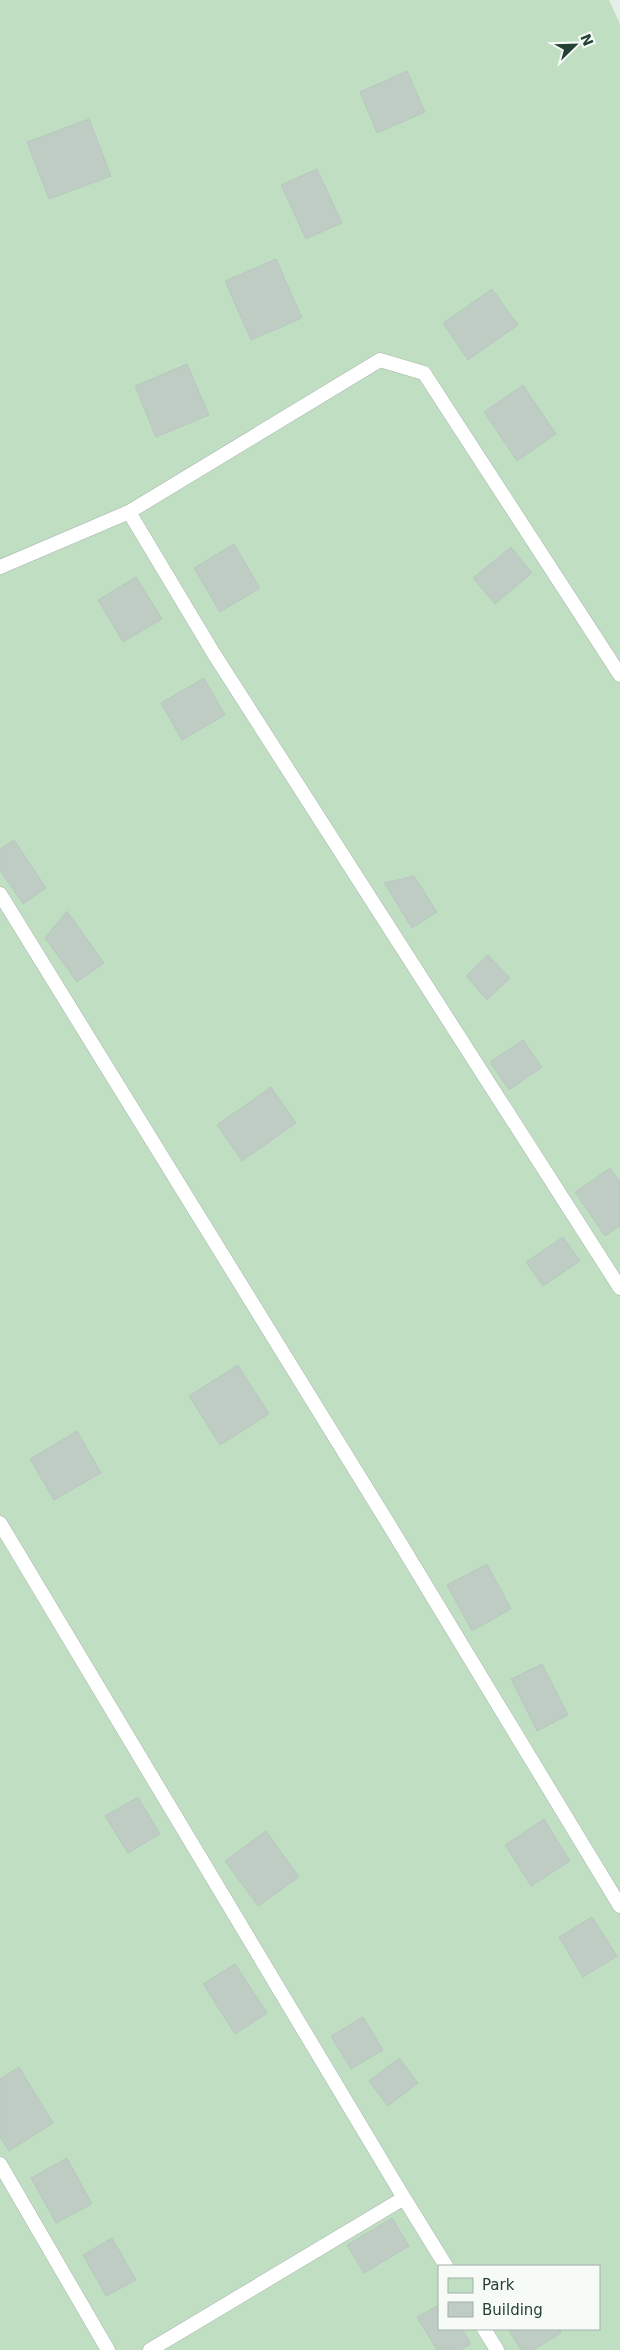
<svg xmlns="http://www.w3.org/2000/svg" width="620" height="2350" viewBox="0 0 620 2350" font-family="'DejaVu Sans',sans-serif">
<style>
.green{fill:#c0dfc2;fill-rule:evenodd}
.building{fill:#beccc4;stroke:#b8c8bf}
.lines{fill:none;stroke-linecap:round;stroke-linejoin:round}
.lane-casing{stroke:#a8b6af;stroke-width:15}
.lane{stroke:#fff;stroke-width:14}
</style>
<rect width="100%" height="100%" fill="#e6eee9"/>
<path class="green" d="M 0,0 L 609,0 L 620,24 L 620,2350 L 0,2350 ZM 439,2266 L 599,2266 L 599,2329 L 439,2329 Z"/>
<path class="building" d="M 407,71 L 425,112 L 377,133 L 360,92 Z
M 89,119 L 111,176 L 49,199 L 27,142 Z
M 317,169 L 342,223 L 306,239 L 281,185 Z
M 276,259 L 302,318 L 251,340 L 225,281 Z
M 492,289 L 518,325 L 468,360 L 443,323 Z
M 187,364 L 209,415 L 156,437 L 135,386 Z
M 523,385 L 556,434 L 517,461 L 484,412 Z
M 234,544 L 260,588 L 220,612 L 194,568 Z
M 511,547 L 532,573 L 495,604 L 473,578 Z
M 136,577 L 162,619 L 123,642 L 98,600 Z
M 204,678 L 225,715 L 182,740 L 161,703 Z
M 14,840 L 46,888 L 23,904 L 0,870 L 0,849 Z
M 414,876 L 437,912 L 412,928 L 384,883 Z
M 67,911 L 104,963 L 77,982 L 45,938 Z
M 488,955 L 510,978 L 487,1000 L 466,976 Z
M 523,1040 L 542,1067 L 509,1090 L 490,1062 Z
M 271,1087 L 296,1123 L 242,1161 L 217,1125 Z
M 610,1168 L 620,1182 L 620,1226 L 605,1236 L 575,1192 Z
M 563,1237 L 580,1261 L 543,1286 L 526,1262 Z
M 238,1365 L 269,1414 L 220,1445 L 189,1396 Z
M 77,1431 L 101,1473 L 54,1500 L 30,1459 Z
M 487,1564 L 511,1609 L 472,1631 L 447,1585 Z
M 542,1664 L 568,1715 L 537,1731 L 511,1679 Z
M 138,1797 L 160,1834 L 128,1853 L 105,1816 Z
M 544,1819 L 570,1861 L 531,1886 L 505,1845 Z
M 266,1831 L 299,1877 L 258,1906 L 225,1861 Z
M 592,1917 L 617,1956 L 583,1977 L 559,1937 Z
M 235,1964 L 267,2013 L 235,2034 L 203,1984 Z
M 363,2017 L 383,2050 L 351,2069 L 331,2036 Z
M 399,2058 L 418,2083 L 388,2106 L 369,2081 Z
M 19,2067 L 53,2123 L 9,2151 L 0,2137 L 0,2079 Z
M 67,2158 L 92,2204 L 56,2223 L 31,2178 Z
M 392,2218 L 409,2246 L 364,2273 L 347,2245 Z
M 112,2238 L 136,2280 L 106,2296 L 83,2255 Z
M 439,2305 L 439,2329 L 462,2329 L 471,2344 L 460,2350 L 437,2350 L 417,2317 Z
M 508,2329 L 559,2329 L 561,2333 L 533,2350 L 521,2350 Z"/>
<g class="lines">
<defs>
<path id="lane" d="M 129,512 L 214,654 L 620,1288
M 0,567 L 129,512 L 380,360 L 424,373 L 620,675
M 0,894 L 391,1528 L 620,1906
M 0,1523 L 404,2198 L 150,2350
M 0,2164 L 108,2350
M 404,2198 L 446,2266
M 484,2329 L 497,2350"/>
</defs>
<use href="#lane" class="lane-casing"/>
<use href="#lane" class="lane"/>
</g>
<rect x="438" y="2265" width="162" height="65" fill="#f7fbf8" stroke="#a3b0aa"/>
<rect x="448" y="2278" width="25" height="15" fill="#c0dfc2" stroke="#a3b0aa"/>
<text x="482" y="2290" font-size="15" fill="#254034">Park</text>
<rect x="448" y="2302" width="25" height="15" fill="#beccc4" stroke="#a3b0aa"/>
<text x="482" y="2315" font-size="15" fill="#254034">Building</text>
<g transform="translate(575 45) rotate(67)" stroke="#f7fbf8" stroke-width="4" paint-order="stroke">
<path d="M0-4L9 19L0 12L-9 19Z" fill="#254034"/>
<text y="-8" font-size="14" font-weight="bold" text-anchor="middle" fill="#254034">N</text>
</g>
</svg>
